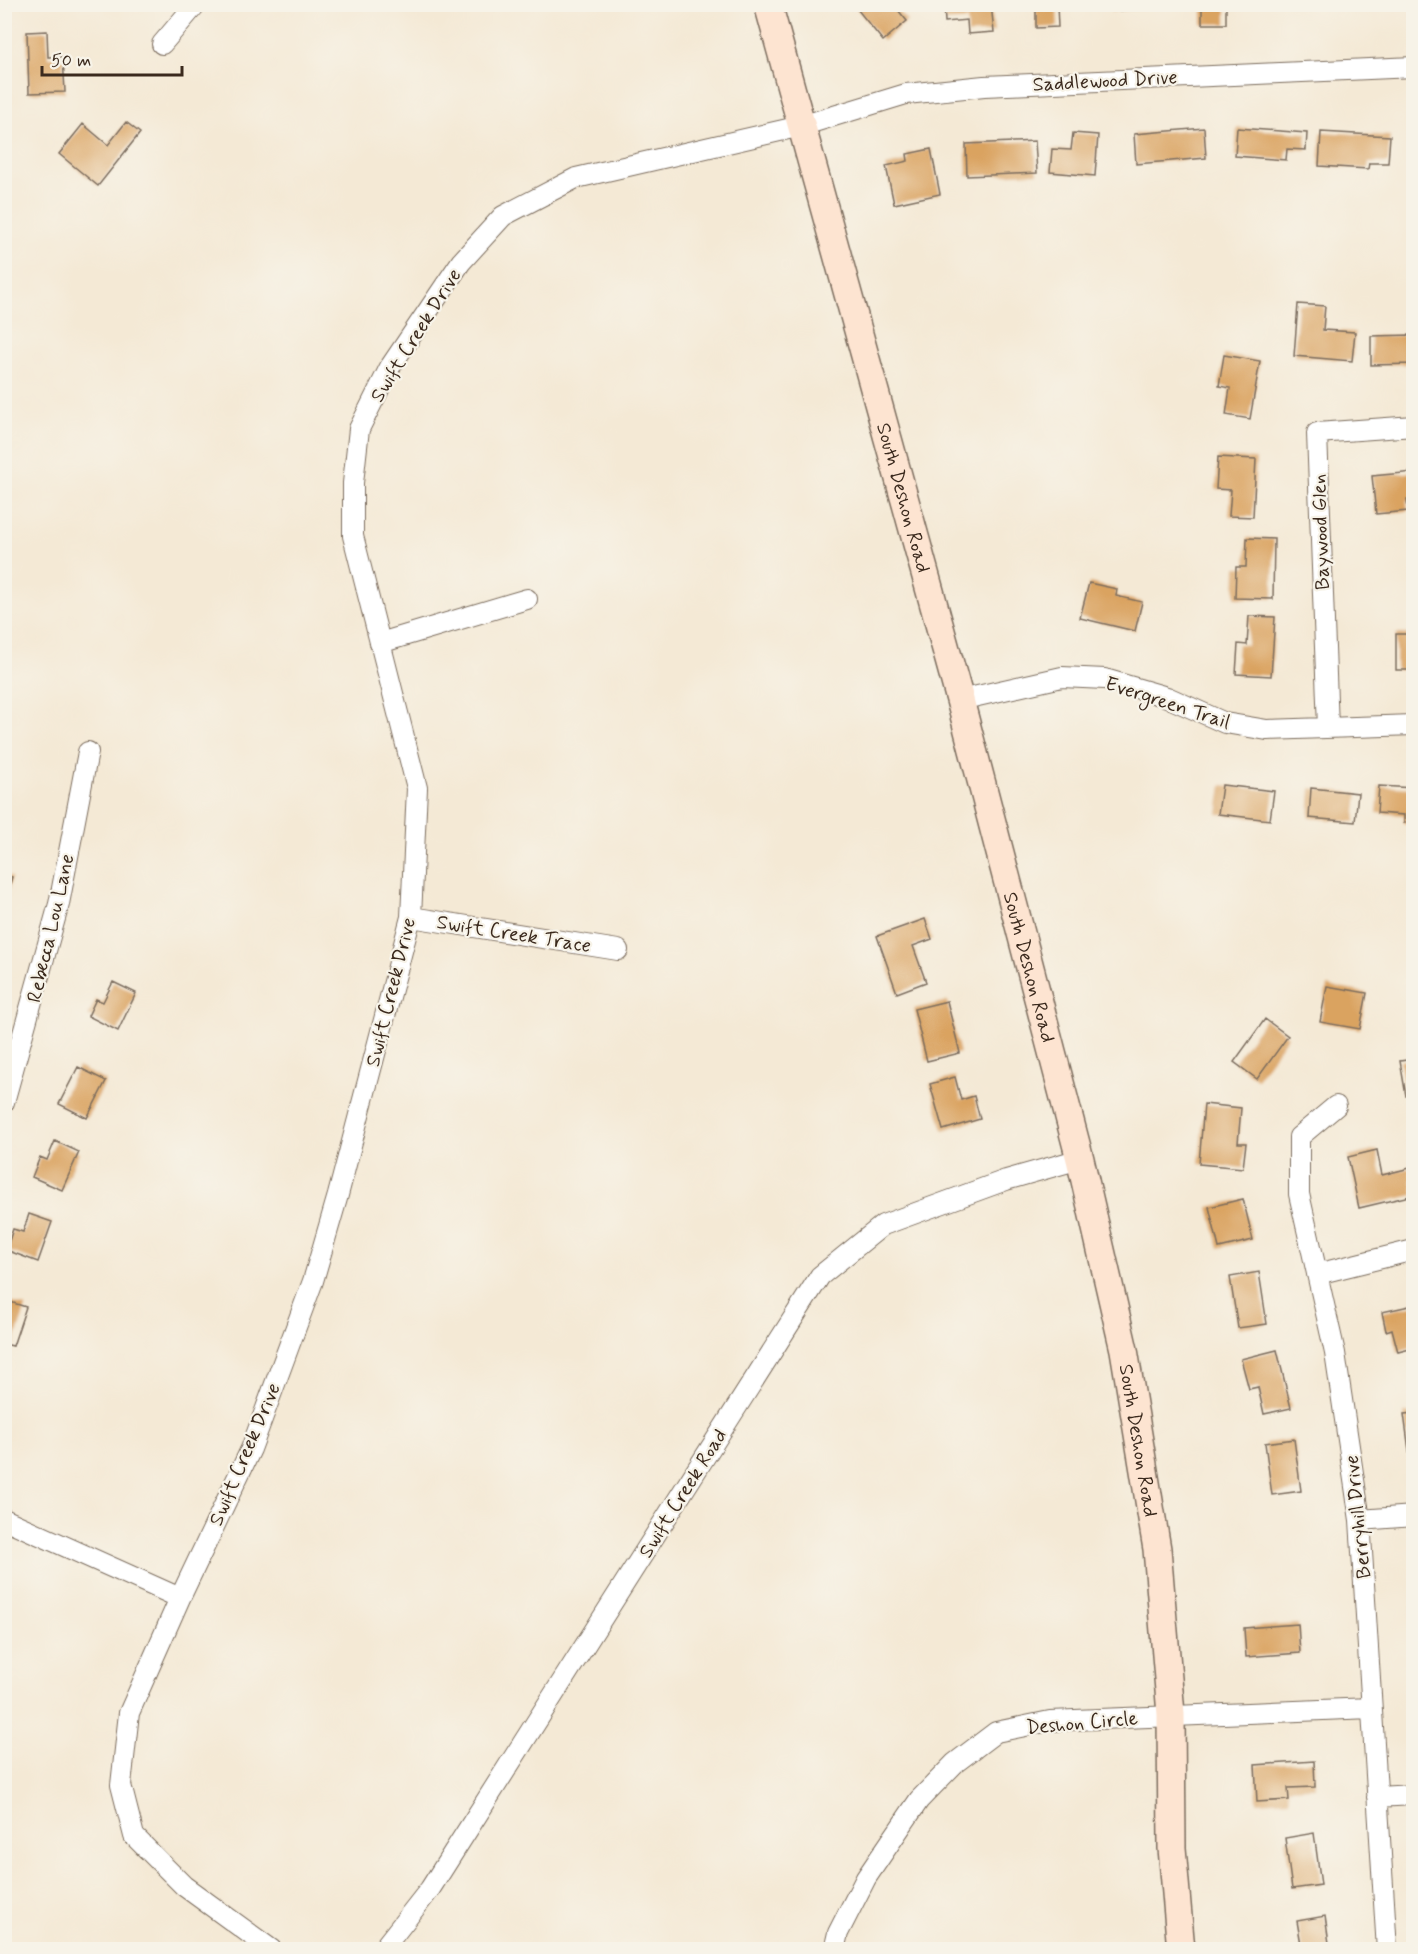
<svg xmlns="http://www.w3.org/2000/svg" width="1418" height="1954" viewBox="0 0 1418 1954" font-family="Mynerve,sans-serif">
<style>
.building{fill:#daa360}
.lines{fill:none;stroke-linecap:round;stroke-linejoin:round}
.street-casing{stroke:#7c6d5e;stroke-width:22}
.secondary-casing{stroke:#7c6d5e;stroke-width:30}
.street{stroke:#fff;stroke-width:20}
.secondary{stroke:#fde4d1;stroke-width:27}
.labels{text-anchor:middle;stroke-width:4.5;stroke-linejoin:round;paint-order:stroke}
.street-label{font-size:20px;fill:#3b2a1e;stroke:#f7f3e8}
</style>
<rect width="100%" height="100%" fill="#f7f3e8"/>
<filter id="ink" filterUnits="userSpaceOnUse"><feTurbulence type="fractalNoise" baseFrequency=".0167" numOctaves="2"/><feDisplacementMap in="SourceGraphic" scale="12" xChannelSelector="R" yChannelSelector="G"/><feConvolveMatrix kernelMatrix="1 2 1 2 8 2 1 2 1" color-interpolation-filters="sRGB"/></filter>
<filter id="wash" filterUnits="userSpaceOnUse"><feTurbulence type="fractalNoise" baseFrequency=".008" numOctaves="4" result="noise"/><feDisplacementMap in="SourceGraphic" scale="24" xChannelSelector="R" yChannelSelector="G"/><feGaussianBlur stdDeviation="1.35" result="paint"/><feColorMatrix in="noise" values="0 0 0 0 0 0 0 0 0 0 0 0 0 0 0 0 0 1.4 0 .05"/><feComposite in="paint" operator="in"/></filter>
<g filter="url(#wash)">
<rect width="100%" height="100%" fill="#f4e9d5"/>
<g id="blocks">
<path class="building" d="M 853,4 L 893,4 L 907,21 L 883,41 Z
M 944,4 L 991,4 L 994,32 L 968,34 L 967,20 L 945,22 Z
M 1112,4 L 1181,4 L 1181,7 L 1112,11 Z
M 1202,4 L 1226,4 L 1226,24 L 1202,24 Z
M 1036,5 L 1057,5 L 1058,27 L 1036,28 Z
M 47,31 L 48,57 L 63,57 L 65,92 L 29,93 L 27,32 Z
M 126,122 L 140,133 L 98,186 L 59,154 L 83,124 L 108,145 Z
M 1204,128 L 1206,158 L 1136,164 L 1134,134 Z
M 1237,128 L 1307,133 L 1306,150 L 1287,149 L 1286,160 L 1235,156 Z
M 1321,132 L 1390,136 L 1388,163 L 1369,163 L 1368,169 L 1319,166 Z
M 1073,133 L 1098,135 L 1095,176 L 1050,172 L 1052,149 L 1071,150 Z
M 1035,141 L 1037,173 L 967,176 L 966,144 Z
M 931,149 L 940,194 L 894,204 L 886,166 L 908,161 L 907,154 Z
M 1298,304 L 1325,306 L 1323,330 L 1355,332 L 1352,361 L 1294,356 Z
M 1414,335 L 1414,364 L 1371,365 L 1371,336 Z
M 1224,355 L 1260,361 L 1250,419 L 1226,415 L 1230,388 L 1219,386 Z
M 1218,457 L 1256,459 L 1253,517 L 1229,516 L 1231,490 L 1216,489 Z
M 1414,472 L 1414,500 L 1407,500 L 1408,511 L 1376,514 L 1372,476 Z
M 1247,538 L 1274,539 L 1273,599 L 1235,598 L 1236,567 L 1246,567 Z
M 1089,583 L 1117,589 L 1116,596 L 1142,602 L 1135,631 L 1080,618 Z
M 1249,616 L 1275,617 L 1271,676 L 1236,674 L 1238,644 L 1247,645 Z
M 1396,634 L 1414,634 L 1414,670 L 1396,670 Z
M 1222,785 L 1274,791 L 1270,820 L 1218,814 Z
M 1379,786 L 1414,788 L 1414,824 L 1404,823 L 1404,815 L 1377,813 Z
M 1311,788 L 1358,793 L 1355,822 L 1309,818 Z
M 4,875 L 12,877 L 5,900 L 4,900 Z
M 925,919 L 932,939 L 913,946 L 926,982 L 897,993 L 877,936 Z
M 113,982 L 136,993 L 118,1031 L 88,1016 L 96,999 L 103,1002 Z
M 1327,986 L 1367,993 L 1360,1029 L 1320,1022 Z
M 947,1001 L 960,1053 L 927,1061 L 914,1009 Z
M 1265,1019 L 1288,1036 L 1257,1079 L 1234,1062 Z
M 1414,1059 L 1414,1094 L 1406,1096 L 1400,1061 Z
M 78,1067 L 106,1081 L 87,1118 L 59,1104 Z
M 955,1077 L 961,1100 L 974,1096 L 980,1119 L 943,1130 L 930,1084 Z
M 1204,1104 L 1241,1108 L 1238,1143 L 1246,1143 L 1243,1168 L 1199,1164 Z
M 55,1141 L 79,1152 L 62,1190 L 32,1177 L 40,1157 L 47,1160 Z
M 1377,1150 L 1382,1175 L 1410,1168 L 1414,1195 L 1359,1208 L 1348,1157 Z
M 1243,1199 L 1253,1240 L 1219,1248 L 1209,1207 Z
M 29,1214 L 52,1222 L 38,1262 L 6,1250 L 13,1229 L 23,1232 Z
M 1259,1272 L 1267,1324 L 1238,1328 L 1230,1277 Z
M 4,1300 L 26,1307 L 13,1346 L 4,1344 Z
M 1414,1305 L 1414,1348 L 1398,1352 L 1392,1329 L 1386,1331 L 1382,1312 Z
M 1277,1350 L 1291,1408 L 1264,1414 L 1258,1387 L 1249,1389 L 1241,1359 Z
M 1414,1413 L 1414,1464 L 1411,1465 L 1404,1414 Z
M 1294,1439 L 1301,1491 L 1272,1495 L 1265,1443 Z
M 1298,1624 L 1300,1653 L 1246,1657 L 1244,1628 Z
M 1314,1761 L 1315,1787 L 1288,1788 L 1289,1800 L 1257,1802 L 1255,1765 Z
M 1314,1833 L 1321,1885 L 1292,1889 L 1285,1838 Z
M 1325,1916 L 1330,1950 L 1302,1950 L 1297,1921 Z"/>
</g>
</g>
<g filter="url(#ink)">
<use href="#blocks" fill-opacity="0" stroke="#7c6d5e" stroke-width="1.5"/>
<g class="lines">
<defs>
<path id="street" d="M 162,44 L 196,4
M 380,643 L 527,599
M 960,700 L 1062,677 L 1105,679 L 1167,697 L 1225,723 L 1267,730 L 1414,725
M 1328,728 L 1317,433 L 1414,426
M 411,917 L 618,950
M 4,1102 L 59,904 L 88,752
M 1336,1106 L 1299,1137 L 1299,1194 L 1335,1353 L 1360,1520 L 1387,1950
M 1317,1274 L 1414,1250
M 4,1519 L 180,1598
M 1360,1520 L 1414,1516
M 1377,1797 L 1414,1795
M 272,1950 L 184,1886 L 134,1836 L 121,1785 L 129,1713 L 180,1598 L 251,1449 L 313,1281 L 338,1195 L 411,917 L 417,788 L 353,536 L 353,483 L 359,429 L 390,367 L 461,262 L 503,216 L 576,178 L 801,126 L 906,94 L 984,86 L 1414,67
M 382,1950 L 430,1889 L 820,1276 L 883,1225 L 1006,1180 L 1080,1159
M 834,1950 L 838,1933 L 866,1878 L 919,1800 L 955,1763 L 996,1732 L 1050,1721 L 1371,1708"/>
<g id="secondary">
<path id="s1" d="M 768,4 L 960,700 L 1080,1159 L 1124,1350 L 1157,1549 L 1171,1714 L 1172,1848 L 1181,1950"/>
</g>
</defs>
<use href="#street" class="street-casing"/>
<use href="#secondary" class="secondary-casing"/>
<use href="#street" class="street"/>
<use href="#secondary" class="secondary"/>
</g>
</g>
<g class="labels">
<g class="street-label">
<text transform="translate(1105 80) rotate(-3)" y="7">Saddlewood Drive</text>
<text transform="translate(415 335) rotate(-58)" y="7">Swift Creek Drive</text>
<text dy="7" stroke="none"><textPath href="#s1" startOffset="512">South Deshon Road</textPath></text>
<text transform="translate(1320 532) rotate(-92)" y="7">Baywood Glen</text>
<text transform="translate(1168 702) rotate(18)" y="7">Evergreen Trail</text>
<text transform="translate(50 928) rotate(-77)" y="7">Rebecca Lou Lane</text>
<text transform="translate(514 933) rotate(9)" y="7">Swift Creek Trace</text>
<text dy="7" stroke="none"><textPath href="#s1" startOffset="998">South Deshon Road</textPath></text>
<text transform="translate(390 992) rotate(-76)" y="7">Swift Creek Drive</text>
<text dy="7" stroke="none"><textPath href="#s1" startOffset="1484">South Deshon Road</textPath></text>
<text transform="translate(244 1454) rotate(-67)" y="7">Swift Creek Drive</text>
<text transform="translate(682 1493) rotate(-58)" y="7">Swift Creek Road</text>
<text transform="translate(1357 1517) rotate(-96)" y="7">Berryhill Drive</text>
<text transform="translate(1082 1722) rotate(-5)" y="7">Deshon Circle</text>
</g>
</g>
<rect width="1418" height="1954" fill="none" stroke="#f7f3e8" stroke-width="24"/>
<path d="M42 66v9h140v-9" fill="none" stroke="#3b2a1e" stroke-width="3"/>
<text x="51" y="66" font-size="18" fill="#3b2a1e" stroke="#f7f3e8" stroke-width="4.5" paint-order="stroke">50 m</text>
</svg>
